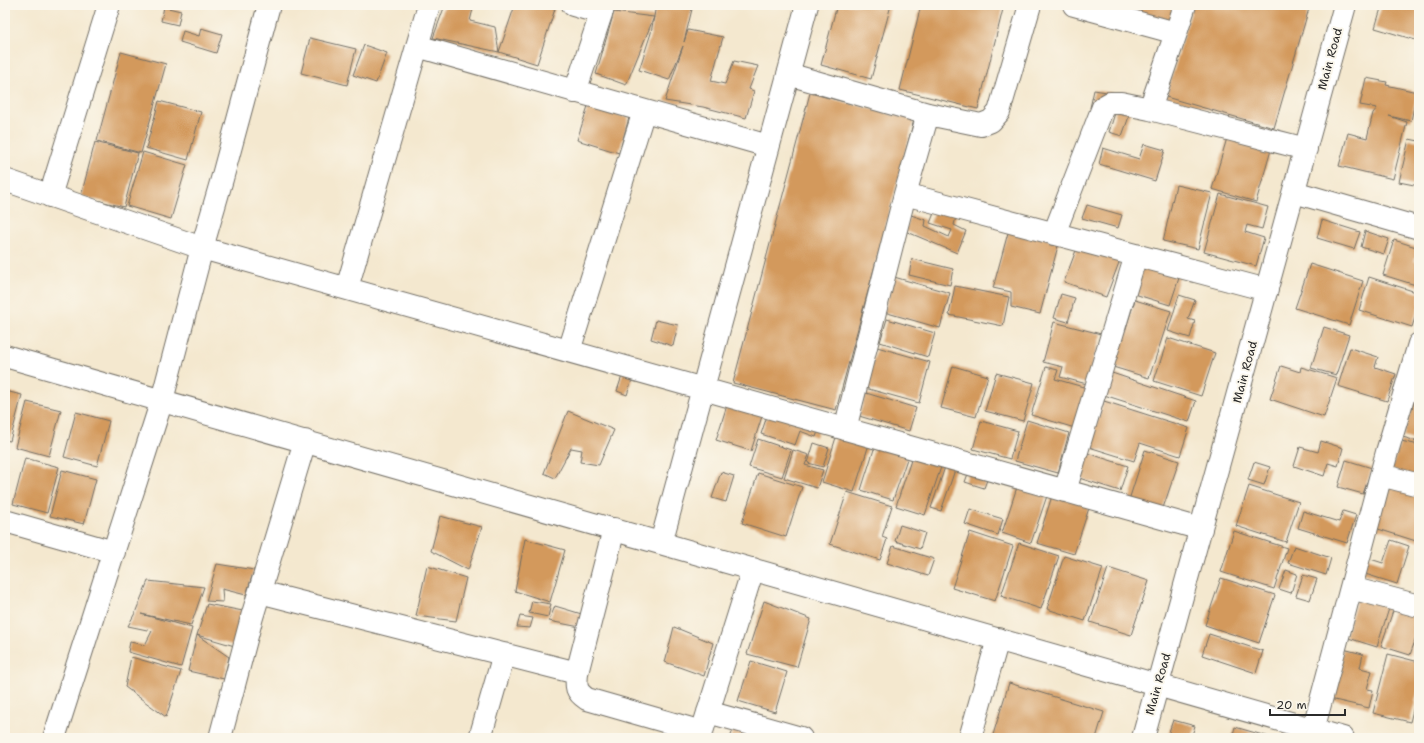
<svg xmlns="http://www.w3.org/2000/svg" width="1424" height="743" viewBox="0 0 1424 743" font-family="'Shantell Sans',sans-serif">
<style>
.building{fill:#d3995b}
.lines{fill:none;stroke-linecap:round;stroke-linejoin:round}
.street-casing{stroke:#716d64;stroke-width:24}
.street{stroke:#fff;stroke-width:22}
.labels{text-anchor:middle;stroke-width:4;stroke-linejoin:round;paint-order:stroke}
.street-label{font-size:12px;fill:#2b2b2b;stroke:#fbf7ec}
</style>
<rect width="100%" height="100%" fill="#fbf7ec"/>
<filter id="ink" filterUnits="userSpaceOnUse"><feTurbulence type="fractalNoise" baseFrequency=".025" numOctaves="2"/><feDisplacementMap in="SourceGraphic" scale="8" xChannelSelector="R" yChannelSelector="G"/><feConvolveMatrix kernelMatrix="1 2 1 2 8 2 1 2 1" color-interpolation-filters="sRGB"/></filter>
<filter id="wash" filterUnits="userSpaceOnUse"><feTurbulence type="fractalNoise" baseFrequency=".012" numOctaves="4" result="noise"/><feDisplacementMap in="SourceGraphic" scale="16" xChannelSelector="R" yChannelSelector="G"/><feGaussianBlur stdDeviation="0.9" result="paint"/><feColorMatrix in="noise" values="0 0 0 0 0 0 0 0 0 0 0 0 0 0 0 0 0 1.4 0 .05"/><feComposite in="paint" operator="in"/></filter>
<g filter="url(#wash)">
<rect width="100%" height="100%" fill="#f4e8cf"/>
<g id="blocks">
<path class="building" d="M 445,5 L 474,5 L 470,21 L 495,27 L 499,52 L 433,38 Z
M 515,5 L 541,5 L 555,9 L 537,64 L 499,52 Z
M 656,5 L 693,5 L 684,42 L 688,30 L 723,37 L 711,81 L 725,84 L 734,61 L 758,66 L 749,89 L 754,91 L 746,118 L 703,107 L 665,101 L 683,46 L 669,80 L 639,70 L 651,33 Z
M 837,5 L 891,5 L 871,79 L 821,65 Z
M 921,5 L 1004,5 L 978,109 L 900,90 Z
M 1114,5 L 1177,5 L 1172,22 Z
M 1193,5 L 1310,5 L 1274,128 L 1166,97 Z
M 1382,5 L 1419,5 L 1419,41 L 1375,28 Z
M 164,7 L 181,11 L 178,25 L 161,21 Z
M 614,12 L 654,17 L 626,85 L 596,74 Z
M 201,28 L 222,34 L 216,53 L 180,42 L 183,31 L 199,36 Z
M 310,38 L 356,49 L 347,85 L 301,73 Z
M 364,45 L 387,53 L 376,83 L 353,75 Z
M 121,52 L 166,64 L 141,153 L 97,141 Z
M 1366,78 L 1387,82 L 1386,85 L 1417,92 L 1411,121 L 1389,116 L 1407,122 L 1393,179 L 1339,166 L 1348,133 L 1367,138 L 1373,113 L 1377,108 L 1360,105 Z
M 1094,90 L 1113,93 L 1109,112 L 1090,108 Z
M 810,93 L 914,120 L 836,410 L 733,383 Z
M 159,101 L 201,112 L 188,160 L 146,148 Z
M 588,106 L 629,118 L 619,153 L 577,140 Z
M 1117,107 L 1131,111 L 1122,136 L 1109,132 Z
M 1227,138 L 1271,150 L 1256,202 L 1212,189 Z
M 1409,139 L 1419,141 L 1419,186 L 1399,182 Z
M 95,142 L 138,153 L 124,207 L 81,196 Z
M 1144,144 L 1165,150 L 1155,181 L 1099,164 L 1103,148 L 1139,159 Z
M 143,152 L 187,165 L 171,219 L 127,206 Z
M 1176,185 L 1212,193 L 1198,249 L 1163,241 Z
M 1220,194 L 1268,207 L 1262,229 L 1247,225 L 1245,232 L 1264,238 L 1256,266 L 1204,252 Z
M 1087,205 L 1122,215 L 1118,228 L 1082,218 Z
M 937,206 L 957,213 L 954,225 L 966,231 L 957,253 L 905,231 L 911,215 L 926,220 L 925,226 L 949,237 L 952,230 L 930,223 Z
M 1322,220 L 1360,232 L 1354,249 L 1317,238 Z
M 1009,229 L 1059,242 L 1040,314 L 1011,307 L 1011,292 L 993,288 Z
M 1365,231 L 1389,239 L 1384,254 L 1361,247 Z
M 1394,240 L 1419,248 L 1414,261 L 1419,262 L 1419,286 L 1383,275 Z
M 1078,245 L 1120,260 L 1106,297 L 1064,282 Z
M 912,259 L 953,269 L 950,285 L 909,275 Z
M 1142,260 L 1181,272 L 1170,305 L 1131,293 Z
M 1310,264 L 1363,281 L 1349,325 L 1295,308 Z
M 894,277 L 950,293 L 940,328 L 884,312 Z
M 1369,277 L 1419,293 L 1419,305 L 1412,327 L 1359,310 Z
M 955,286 L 1009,297 L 1003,326 L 949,315 Z
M 1061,294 L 1075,298 L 1068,322 L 1054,318 Z
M 1179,295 L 1195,300 L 1188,319 L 1195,321 L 1190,338 L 1168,331 Z
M 1135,300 L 1171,311 L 1149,378 L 1113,367 Z
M 887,319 L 935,333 L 928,357 L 880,342 Z
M 656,320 L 678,325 L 673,346 L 651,339 Z
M 1054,322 L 1101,334 L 1087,384 L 1060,377 L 1063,367 L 1043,362 Z
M 1324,327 L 1349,335 L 1336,375 L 1311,368 Z
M 1168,338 L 1215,353 L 1201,396 L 1154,381 Z
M 877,347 L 930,362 L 919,403 L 865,388 Z
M 1350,348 L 1378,357 L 1375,367 L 1396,374 L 1387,401 L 1338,386 Z
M 953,366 L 988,376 L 976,417 L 941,408 Z
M 1281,366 L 1300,372 L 1301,367 L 1337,378 L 1324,417 L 1270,399 Z
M 1046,367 L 1058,370 L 1055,379 L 1087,388 L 1075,428 L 1031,415 Z
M 624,370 L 634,373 L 627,395 L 617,391 Z
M 996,373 L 1034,383 L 1023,421 L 985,411 Z
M 1112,373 L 1196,401 L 1189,422 L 1104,395 Z
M 1419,386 L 1419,442 L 1403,437 Z
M 5,391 L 22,395 L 10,441 L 5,440 Z
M 866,393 L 916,408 L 909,431 L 859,416 Z
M 1104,401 L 1189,428 L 1180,456 L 1140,443 L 1134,461 L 1089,447 Z
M 27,402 L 61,410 L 49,456 L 15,447 Z
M 728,402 L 763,413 L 751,451 L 716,440 Z
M 769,410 L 820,426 L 816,437 L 800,431 L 795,445 L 761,434 Z
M 568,411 L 614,430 L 599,465 L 580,462 L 582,450 L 571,448 L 555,478 L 544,473 Z
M 76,412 L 109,421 L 97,466 L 64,457 Z
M 1027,420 L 1069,433 L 1058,473 L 1015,461 Z
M 981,421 L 1018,431 L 1010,459 L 973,449 Z
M 838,431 L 870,441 L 854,492 L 822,482 Z
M 758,439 L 791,450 L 782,477 L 749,467 Z
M 1321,441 L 1343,448 L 1338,466 L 1328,463 L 1324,476 L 1294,466 L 1300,447 L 1318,452 Z
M 1401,441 L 1419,445 L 1419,477 L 1391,470 Z
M 814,443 L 829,448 L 823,467 L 808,463 Z
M 876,443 L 909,453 L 893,500 L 861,490 Z
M 793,450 L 809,455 L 805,465 L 823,470 L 817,488 L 784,478 Z
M 1145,450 L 1179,461 L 1162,511 L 1129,500 Z
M 1087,453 L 1128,466 L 1120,491 L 1079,478 Z
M 913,454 L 942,464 L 925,515 L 896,506 Z
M 25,458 L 59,467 L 47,513 L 13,504 Z
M 1346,460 L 1372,468 L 1363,494 L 1338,487 Z
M 1254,462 L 1270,467 L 1264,485 L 1248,480 Z
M 946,464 L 956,467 L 941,511 L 931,508 Z
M 62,470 L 96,479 L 84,524 L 50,516 Z
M 969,471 L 988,477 L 984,488 L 965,482 Z
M 721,472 L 734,476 L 726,502 L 712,498 Z
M 758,473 L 802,487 L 786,537 L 742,523 Z
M 1019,481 L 1049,490 L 1031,543 L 1002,533 Z
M 1249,486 L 1299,502 L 1286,542 L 1236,526 Z
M 1389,486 L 1419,496 L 1419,542 L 1375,528 Z
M 847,492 L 892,506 L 882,537 L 887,539 L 880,560 L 830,544 Z
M 1053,493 L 1090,505 L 1074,554 L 1037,543 Z
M 970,509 L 1003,519 L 998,535 L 965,524 Z
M 1303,511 L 1339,522 L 1343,511 L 1356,515 L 1347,543 L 1298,528 Z
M 440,516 L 482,527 L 468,570 L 431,551 Z
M 900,525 L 925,533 L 920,549 L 895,541 Z
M 1234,531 L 1287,548 L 1274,589 L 1221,572 Z
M 970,532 L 1013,546 L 995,601 L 952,588 Z
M 525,539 L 565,550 L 550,602 L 515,591 Z
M 1391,540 L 1409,546 L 1397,584 L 1362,573 L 1367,558 L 1383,563 Z
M 1019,543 L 1059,556 L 1041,609 L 1001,596 Z
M 893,546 L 934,559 L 928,576 L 887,563 Z
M 1294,546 L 1331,558 L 1326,575 L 1288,563 Z
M 1064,556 L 1103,568 L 1085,621 L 1047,609 Z
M 217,564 L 254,570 L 246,595 L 222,589 L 223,602 L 206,601 Z
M 427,566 L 466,578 L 456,621 L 416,616 Z
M 1108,568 L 1149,581 L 1131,635 L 1090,622 Z
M 1286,570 L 1297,574 L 1291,593 L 1279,589 Z
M 1303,575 L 1317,579 L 1310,600 L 1296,596 Z
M 1221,578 L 1275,595 L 1259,643 L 1205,625 Z
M 148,581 L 204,587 L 191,625 L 141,614 L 192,628 L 181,667 L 128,652 L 130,642 L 145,645 L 152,631 L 128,626 L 135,613 Z
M 1359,592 L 1391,602 L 1377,647 L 1345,637 Z
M 532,601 L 551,604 L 548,617 L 529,613 Z
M 764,601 L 811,619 L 797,667 L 747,654 Z
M 207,604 L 248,612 L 238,647 L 197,635 Z
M 1395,605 L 1419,613 L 1419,629 L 1410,655 L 1381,646 Z
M 555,606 L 585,615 L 580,627 L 549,621 Z
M 520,616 L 533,618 L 530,628 L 517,627 Z
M 674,627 L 713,643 L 704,676 L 665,662 Z
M 1209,634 L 1263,651 L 1256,673 L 1202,655 Z
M 197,635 L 229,657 L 224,679 L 188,671 Z
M 1419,643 L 1419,657 L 1415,656 Z
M 1343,649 L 1363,654 L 1360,668 L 1372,671 L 1367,689 L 1373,690 L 1369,708 L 1330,699 Z
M 1388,654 L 1419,662 L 1419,686 L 1410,722 L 1373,713 Z
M 131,657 L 181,671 L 166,717 L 125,687 Z
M 751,661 L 787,672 L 775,712 L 738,701 Z
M 1009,683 L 1104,712 L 1096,738 L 992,738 Z
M 1419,712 L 1419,722 L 1416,721 Z
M 1173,720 L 1195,726 L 1191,738 L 1178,738 L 1168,735 Z
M 1235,727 L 1273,738 L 1232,738 Z
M 733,730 L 759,738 L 730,738 Z"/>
</g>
</g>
<g filter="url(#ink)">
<use href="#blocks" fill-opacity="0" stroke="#716d64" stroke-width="1"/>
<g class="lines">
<defs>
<path id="street" d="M 573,5 L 601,13
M 1074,5 L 1176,33
M 417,46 L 768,146
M 788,74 L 928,114 L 981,125 L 991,121 L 999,112 L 1030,5
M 575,92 L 604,5
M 1150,109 L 1176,33 L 1185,5
M 5,180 L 202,248 L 1201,529
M 1294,192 L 1419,228
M 905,194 L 1267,290
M 50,196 L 109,5
M 1054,234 L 1103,107 L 1110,103 L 1121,103 L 1150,109 L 1306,149
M 347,288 L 429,5
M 569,351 L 644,111
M 5,356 L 1343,738
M 845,429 L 905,194 L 928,114
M 1381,475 L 1419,485
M 1065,491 L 1136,255
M 5,521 L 114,552
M 614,529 L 577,673 C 576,686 575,691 587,699 L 702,732
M 661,543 L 807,5
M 1351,588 L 1419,606
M 260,592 L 577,673
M 708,712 L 801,738
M 54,738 L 162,400 L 202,248 L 222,179 L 269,5
M 220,738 L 252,617 L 305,441
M 480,738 L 504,654
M 700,738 L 753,569
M 970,738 L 998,639
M 1143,738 L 1345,5
M 1311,738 L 1387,452 L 1419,344"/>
</defs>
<use href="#street" class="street-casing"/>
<use href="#street" class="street"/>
</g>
</g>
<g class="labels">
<g class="street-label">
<text transform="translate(1330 59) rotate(-75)" y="4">Main Road</text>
<text transform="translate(1245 372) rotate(-75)" y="4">Main Road</text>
<text transform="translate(1158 684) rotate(-74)" y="4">Main Road</text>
</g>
</g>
<rect width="1424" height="743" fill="none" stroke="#fbf7ec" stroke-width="20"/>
<path d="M1270 709v6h75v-6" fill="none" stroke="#2b2b2b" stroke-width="2"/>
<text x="1276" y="709" font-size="12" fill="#2b2b2b" stroke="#fbf7ec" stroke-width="3" paint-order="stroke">20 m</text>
</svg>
